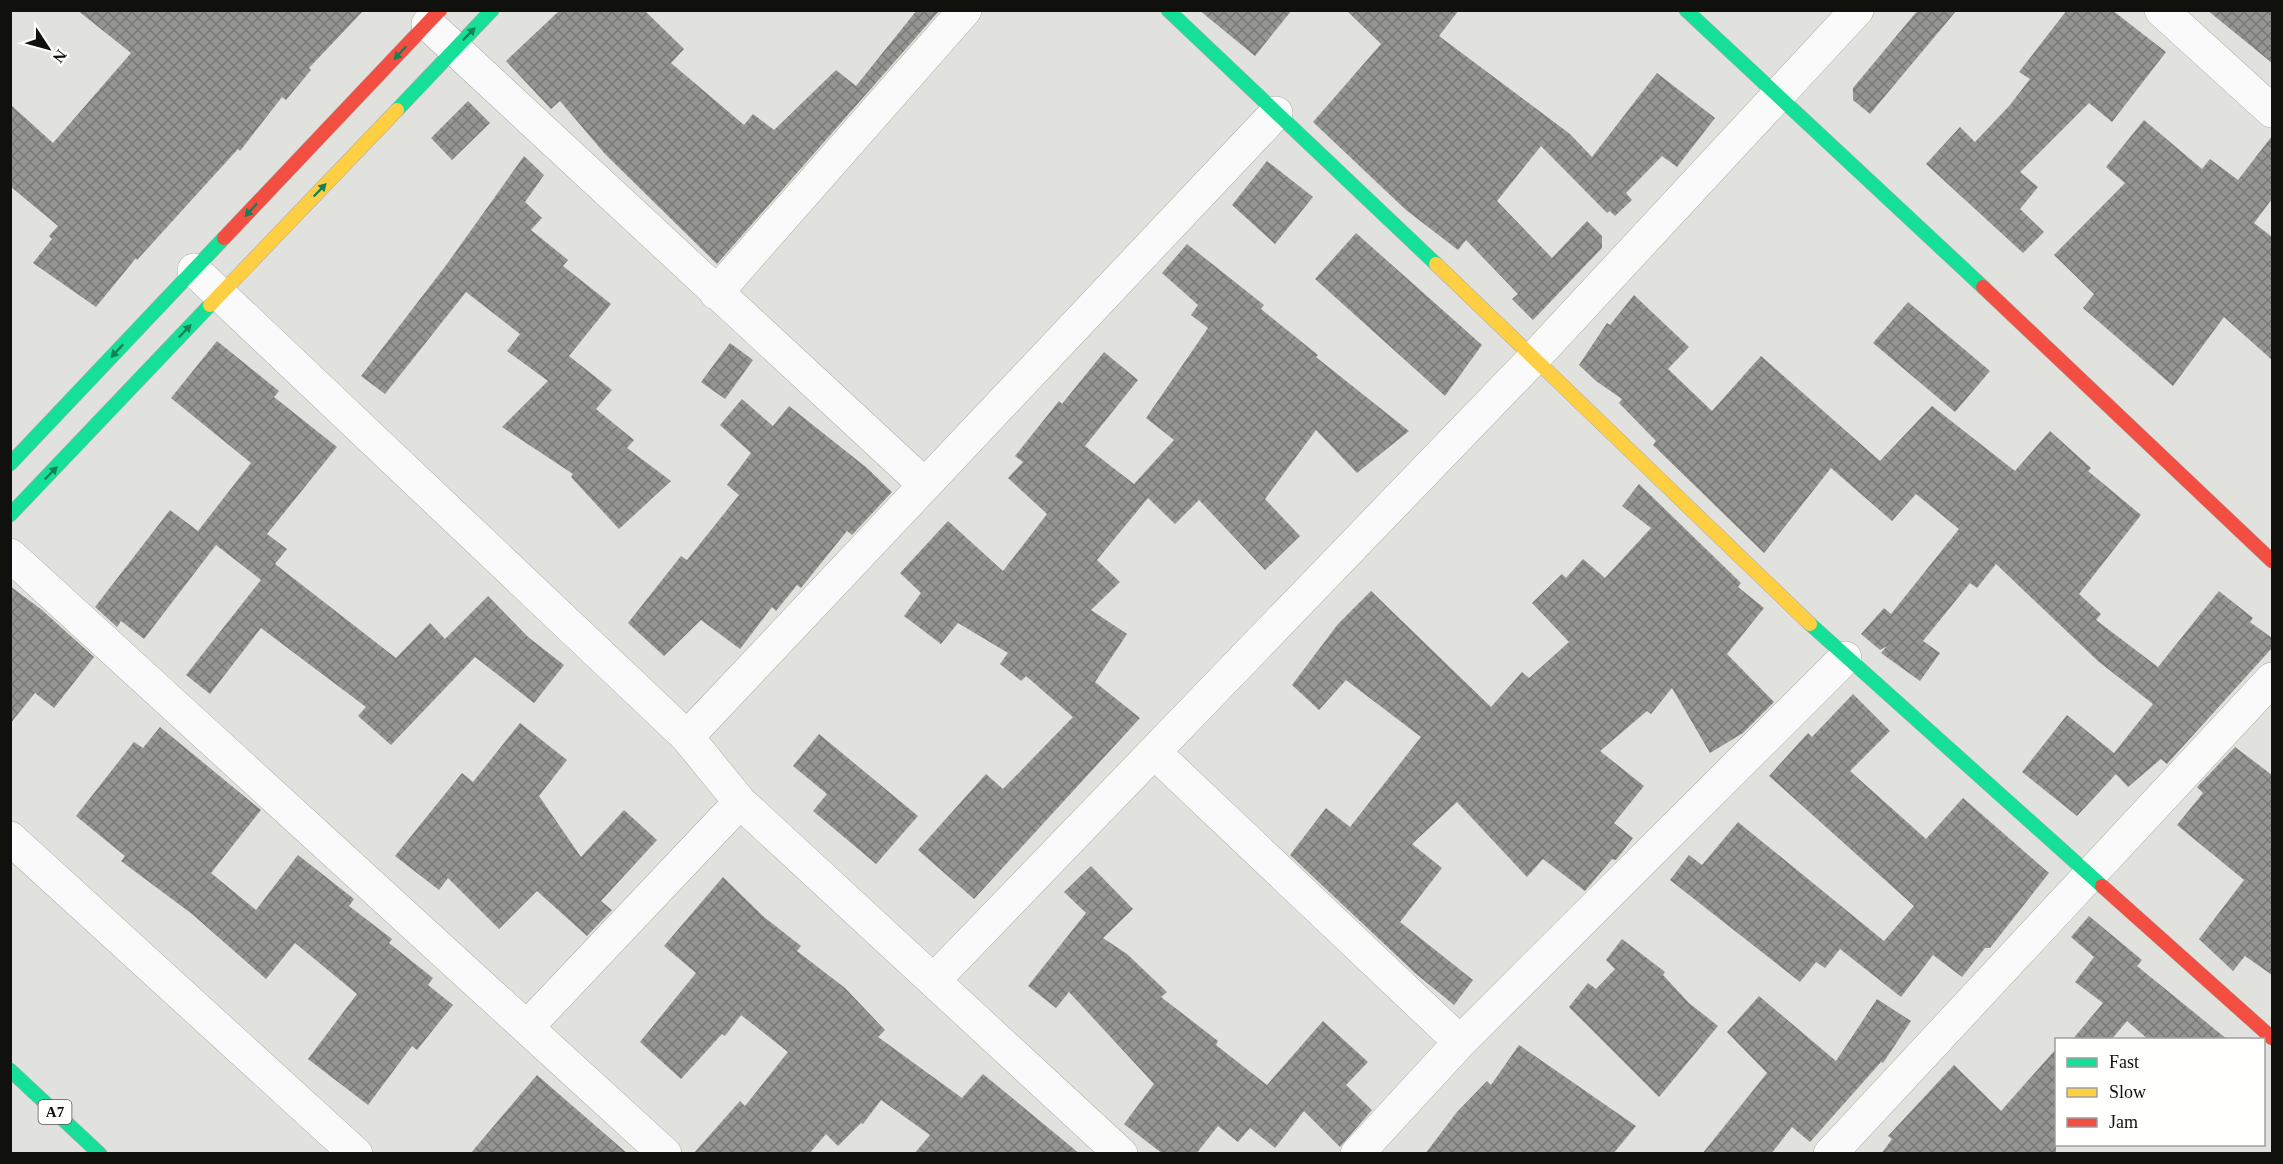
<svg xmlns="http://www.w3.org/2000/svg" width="2283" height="1164" viewBox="0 0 2283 1164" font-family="Georgia,serif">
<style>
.building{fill:url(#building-cross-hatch)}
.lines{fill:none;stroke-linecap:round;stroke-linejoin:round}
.street-casing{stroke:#aeadaa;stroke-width:34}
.fast-casing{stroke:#aeadaa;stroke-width:15}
.slow-casing{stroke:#aeadaa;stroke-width:15}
.jam-casing{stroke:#aeadaa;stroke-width:15}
.street{stroke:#fafafa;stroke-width:33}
.fast{stroke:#16e098;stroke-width:14}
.slow{stroke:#ffcf43;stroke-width:14}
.jam{stroke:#f24e42;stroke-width:14}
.oneway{fill:#138259}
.labels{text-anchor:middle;stroke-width:6;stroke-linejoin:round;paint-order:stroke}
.shield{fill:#fffffe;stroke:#585855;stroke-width:1.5}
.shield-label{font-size:15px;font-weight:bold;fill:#10100d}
</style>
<defs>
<pattern id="building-cross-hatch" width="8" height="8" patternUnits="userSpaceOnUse" patternTransform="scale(1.5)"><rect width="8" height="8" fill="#959592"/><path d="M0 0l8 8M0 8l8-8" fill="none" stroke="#787876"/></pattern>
</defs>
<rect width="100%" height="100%" fill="#e1e1dd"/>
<path class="building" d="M 77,10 L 364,10 L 309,68 L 311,70 L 286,100 L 282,97 L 240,151 L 238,149 L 137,260 L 136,258 L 96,307 L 33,263 L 52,239 L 49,236 L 58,226 L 11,187 L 11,105 L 53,143 L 131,53 Z
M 560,10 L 644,10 L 684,49 L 671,63 L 744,125 L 753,114 L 774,130 L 836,70 L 856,86 L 917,10 L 940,10 L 717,264 L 605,154 L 560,101 L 551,109 L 506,61 Z
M 1199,10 L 1292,10 L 1255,56 Z
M 1346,10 L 1459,10 L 1439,36 L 1570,134 L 1592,157 L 1657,73 L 1715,118 L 1677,167 L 1662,156 L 1626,193 L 1632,200 L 1615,216 L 1610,211 L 1607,213 L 1541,146 L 1497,201 L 1552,258 L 1587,221 L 1602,236 L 1602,248 L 1533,320 L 1512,299 L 1518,294 L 1466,240 L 1458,250 L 1406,210 L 1313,122 L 1381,44 Z
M 1918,10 L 1957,10 L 1870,114 L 1853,100 L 1853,88 Z
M 2067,10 L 2112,10 L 2166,52 L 2112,122 L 2089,103 L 2020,172 L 2038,187 L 2020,209 L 2044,232 L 2023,253 L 1926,164 L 1960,127 L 1975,142 L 2010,105 L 2030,79 L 2019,72 Z
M 2207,10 L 2272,10 L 2272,63 Z
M 468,101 L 490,123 L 452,160 L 431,138 Z
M 2144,120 L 2202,169 L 2210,159 L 2238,180 L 2272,136 L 2272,199 L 2254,223 L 2272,237 L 2272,360 L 2224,317 L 2173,386 L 2083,308 L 2094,294 L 2054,255 L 2125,183 L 2106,167 Z
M 524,156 L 544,175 L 525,202 L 542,218 L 531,230 L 568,260 L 563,266 L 611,304 L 569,356 L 612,390 L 596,409 L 634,440 L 627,448 L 671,481 L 619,529 L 571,477 L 573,474 L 502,427 L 548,381 L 507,351 L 520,334 L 466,292 L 385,394 L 361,376 L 447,264 Z
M 1267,161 L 1313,197 L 1275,244 L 1232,205 Z
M 1356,233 L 1482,345 L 1445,396 L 1315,279 Z
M 1187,244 L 1264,305 L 1261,309 L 1318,355 L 1316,357 L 1409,431 L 1357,473 L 1316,430 L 1265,499 L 1300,536 L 1265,570 L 1199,500 L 1175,524 L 1148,498 L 1097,560 L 1120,582 L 1091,610 L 1127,634 L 1095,682 L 1140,718 L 974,899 L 918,850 L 986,774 L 1003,789 L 1073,717 L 1026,676 L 1021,681 L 1000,664 L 1008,653 L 958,623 L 941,644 L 904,616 L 921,593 L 900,573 L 948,521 L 1003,571 L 1047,514 L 1008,478 L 1023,462 L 1015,456 L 1059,401 L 1062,404 L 1104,352 L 1138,380 L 1085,446 L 1134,484 L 1174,440 L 1146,418 L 1208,328 L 1191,315 L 1198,305 L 1162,273 Z
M 1634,295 L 1689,347 L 1668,369 L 1712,411 L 1761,356 L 1880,461 L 1932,406 L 2015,471 L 2050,431 L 2091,468 L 2088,471 L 2141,515 L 2079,594 L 2101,614 L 2096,620 L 2158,667 L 2219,591 L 2253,618 L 2250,622 L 2272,638 L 2272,648 L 2167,764 L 2161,759 L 2128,787 L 2116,774 L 2077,816 L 2022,772 L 2067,715 L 2114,753 L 2153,704 L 2099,662 L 1996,564 L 1977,588 L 1970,583 L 1923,641 L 1940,653 L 1920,681 L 1881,653 L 1887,646 L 1880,650 L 1861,634 L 1884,608 L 1891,614 L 1959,529 L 1916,494 L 1892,521 L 1831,468 L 1764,553 L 1653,445 L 1656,441 L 1619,403 L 1622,399 L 1596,381 L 1579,365 L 1607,323 L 1610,325 Z
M 1908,302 L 1990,371 L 1955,412 L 1873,343 Z
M 217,341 L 279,391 L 274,397 L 337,447 L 267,534 L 287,549 L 275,564 L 396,658 L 430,623 L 445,639 L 488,596 L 528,637 L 564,665 L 534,703 L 475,657 L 391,745 L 358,716 L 366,707 L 261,628 L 210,694 L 186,675 L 261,580 L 216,545 L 144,639 L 121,621 L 117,627 L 95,607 L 170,510 L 202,534 L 198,531 L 251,463 L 171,398 Z
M 730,343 L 753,360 L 725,399 L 701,382 Z
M 742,399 L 773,426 L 789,406 L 867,468 L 892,492 L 852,535 L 847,531 L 801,588 L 797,585 L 776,611 L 772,607 L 740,649 L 701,620 L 664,656 L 628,623 L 681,556 L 687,560 L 739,495 L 727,485 L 751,453 L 720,425 Z
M 1639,484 L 1741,583 L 1738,587 L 1764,608 L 1727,654 L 1774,702 L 1743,733 L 1710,753 L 1672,688 L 1651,714 L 1647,711 L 1600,751 L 1644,786 L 1614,823 L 1633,838 L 1616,860 L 1612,859 L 1585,891 L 1543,859 L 1527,877 L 1457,802 L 1412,844 L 1442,868 L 1400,922 L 1473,980 L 1454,1005 L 1415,973 L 1290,855 L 1326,808 L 1350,827 L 1421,737 L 1346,680 L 1319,710 L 1292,685 L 1338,624 L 1371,591 L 1491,707 L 1522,672 L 1529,678 L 1569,642 L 1532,603 L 1562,574 L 1566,578 L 1583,559 L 1605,578 L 1651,528 L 1622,506 Z
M 10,586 L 42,610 L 94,657 L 54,708 L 35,693 L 10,724 Z
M 1853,694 L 1890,731 L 1850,771 L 1926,839 L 1963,798 L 2049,873 L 1990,948 L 1985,948 L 1962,977 L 1933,955 L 1901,997 L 1840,949 L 1825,968 L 1816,962 L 1800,982 L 1670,880 L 1689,855 L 1702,865 L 1738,822 L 1884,941 L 1914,906 L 1769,776 L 1808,733 L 1812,737 Z
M 520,723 L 567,760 L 539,796 L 581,857 L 624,810 L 657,840 L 601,901 L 612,910 L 587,936 L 537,891 L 499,929 L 448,878 L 439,890 L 395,856 L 462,773 L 473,782 Z
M 160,727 L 261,810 L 211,873 L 256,910 L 298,855 L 354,899 L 349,906 L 392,939 L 389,943 L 433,978 L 428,985 L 453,1005 L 417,1050 L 412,1046 L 368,1105 L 308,1059 L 357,994 L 295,943 L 266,979 L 192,914 L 121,861 L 125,856 L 76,816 L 134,742 L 143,748 Z
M 819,734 L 918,816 L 876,864 L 813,811 L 827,794 L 793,766 Z
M 2235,747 L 2272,775 L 2272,975 L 2245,956 L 2233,971 L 2199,939 L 2244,880 L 2177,825 L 2203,793 L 2197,787 Z
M 1091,866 L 1133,909 L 1103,938 L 1127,954 L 1167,992 L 1161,997 L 1218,1041 L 1216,1045 L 1267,1085 L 1323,1021 L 1368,1062 L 1346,1085 L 1372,1110 L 1340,1147 L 1304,1111 L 1275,1148 L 1250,1128 L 1238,1142 L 1218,1126 L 1196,1154 L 1163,1154 L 1124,1124 L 1154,1084 L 1069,992 L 1056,1008 L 1028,986 L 1086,913 L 1064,892 Z
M 723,877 L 764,917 L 801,946 L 797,951 L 845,988 L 885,1030 L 878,1037 L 962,1098 L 983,1074 L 1080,1154 L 914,1154 L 930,1135 L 881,1100 L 863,1124 L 861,1123 L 838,1146 L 826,1134 L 809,1154 L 693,1154 L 740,1101 L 745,1106 L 788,1052 L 741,1015 L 725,1036 L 722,1034 L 681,1079 L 640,1042 L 696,973 L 664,946 Z
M 2089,916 L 2142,960 L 2137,966 L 2228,1040 L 2149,1040 L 2127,1021 L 2111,1040 L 2072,1040 L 2103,1003 L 2075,982 L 2094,957 L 2071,937 Z
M 1622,939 L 1665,972 L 1663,975 L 1689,1003 L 1718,1026 L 1659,1097 L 1569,1007 L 1588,983 L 1596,989 L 1615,969 L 1606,960 Z
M 1759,996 L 1836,1061 L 1877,999 L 1911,1021 L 1883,1063 L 1881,1062 L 1810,1142 L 1792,1127 L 1771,1154 L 1702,1154 L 1767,1073 L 1727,1032 Z
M 1519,1045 L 1636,1126 L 1613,1154 L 1425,1154 L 1457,1112 L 1487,1081 L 1491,1085 Z
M 2056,1049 L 2056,1154 L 1881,1154 L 1892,1139 L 1888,1136 L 1954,1065 L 2001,1111 Z
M 537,1075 L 628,1154 L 470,1154 Z"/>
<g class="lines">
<defs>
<path id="street" d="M 2161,10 L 2272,111
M 428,24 L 925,485
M 194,270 L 687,737 L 740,802 L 1121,1154
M 716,293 L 965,10
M 10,555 L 665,1154
M 687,737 L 1276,113
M 1154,752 L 1460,1042
M 10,838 L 356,1154
M 934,980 L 1535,357 L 1857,10
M 527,1027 L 740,802
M 1357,1154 L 1460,1042 L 1845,658
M 1830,1154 L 2272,679"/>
<path id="fast" d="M 1168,10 L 1436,264
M 1686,10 L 1983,287
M 397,110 L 492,10
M 10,464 L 224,238
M 10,515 L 210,305
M 1810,624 L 2102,886
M 10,1070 L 100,1154"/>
<path id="slow" d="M 1436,264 L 1810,624
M 210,305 L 397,110"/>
<path id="jam" d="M 224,238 L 440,10
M 1983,287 L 2272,561
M 2102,886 L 2272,1038"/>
</defs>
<use href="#street" class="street-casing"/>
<use href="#fast" class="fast-casing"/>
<use href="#slow" class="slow-casing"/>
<use href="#jam" class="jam-casing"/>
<use href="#street" class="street"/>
<use href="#fast" class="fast"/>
<use href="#slow" class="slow"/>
<use href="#jam" class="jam"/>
</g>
<defs><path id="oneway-solid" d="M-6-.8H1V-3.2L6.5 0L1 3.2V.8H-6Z" transform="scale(1.5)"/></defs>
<g class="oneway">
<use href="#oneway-solid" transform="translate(469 34) rotate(-46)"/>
<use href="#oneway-solid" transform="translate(400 53) rotate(133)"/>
<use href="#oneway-solid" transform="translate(320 190) rotate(-46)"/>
<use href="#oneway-solid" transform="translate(251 210) rotate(133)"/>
<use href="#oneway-solid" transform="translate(185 331) rotate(-46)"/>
<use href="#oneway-solid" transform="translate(117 351) rotate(133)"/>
<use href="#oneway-solid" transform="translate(51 473) rotate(-46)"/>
</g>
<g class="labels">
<rect class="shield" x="38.5" y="1100" width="33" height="24" rx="4.5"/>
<g class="shield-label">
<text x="55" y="1117">A7</text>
</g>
</g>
<rect width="2283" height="1164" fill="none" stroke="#10100d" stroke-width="24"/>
<rect x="2055" y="1038" width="210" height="108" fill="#fffffe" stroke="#9f9f9e" stroke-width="1.5"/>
<rect x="2067" y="1058" width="30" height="9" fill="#16e098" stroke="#9f9f9e" stroke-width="1.5"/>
<text x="2109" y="1068" font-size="18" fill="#10100d">Fast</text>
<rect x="2067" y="1088" width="30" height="9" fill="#ffcf43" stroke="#9f9f9e" stroke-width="1.5"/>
<text x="2109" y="1098" font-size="18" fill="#10100d">Slow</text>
<rect x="2067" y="1118" width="30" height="9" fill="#f24e42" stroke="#9f9f9e" stroke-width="1.5"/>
<text x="2109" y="1128" font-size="18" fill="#10100d">Jam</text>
<g transform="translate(48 48) rotate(126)" stroke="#fffffe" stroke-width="4.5" paint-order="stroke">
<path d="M0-4.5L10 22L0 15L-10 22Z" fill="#10100d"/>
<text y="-9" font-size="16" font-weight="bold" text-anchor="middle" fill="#10100d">N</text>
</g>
</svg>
